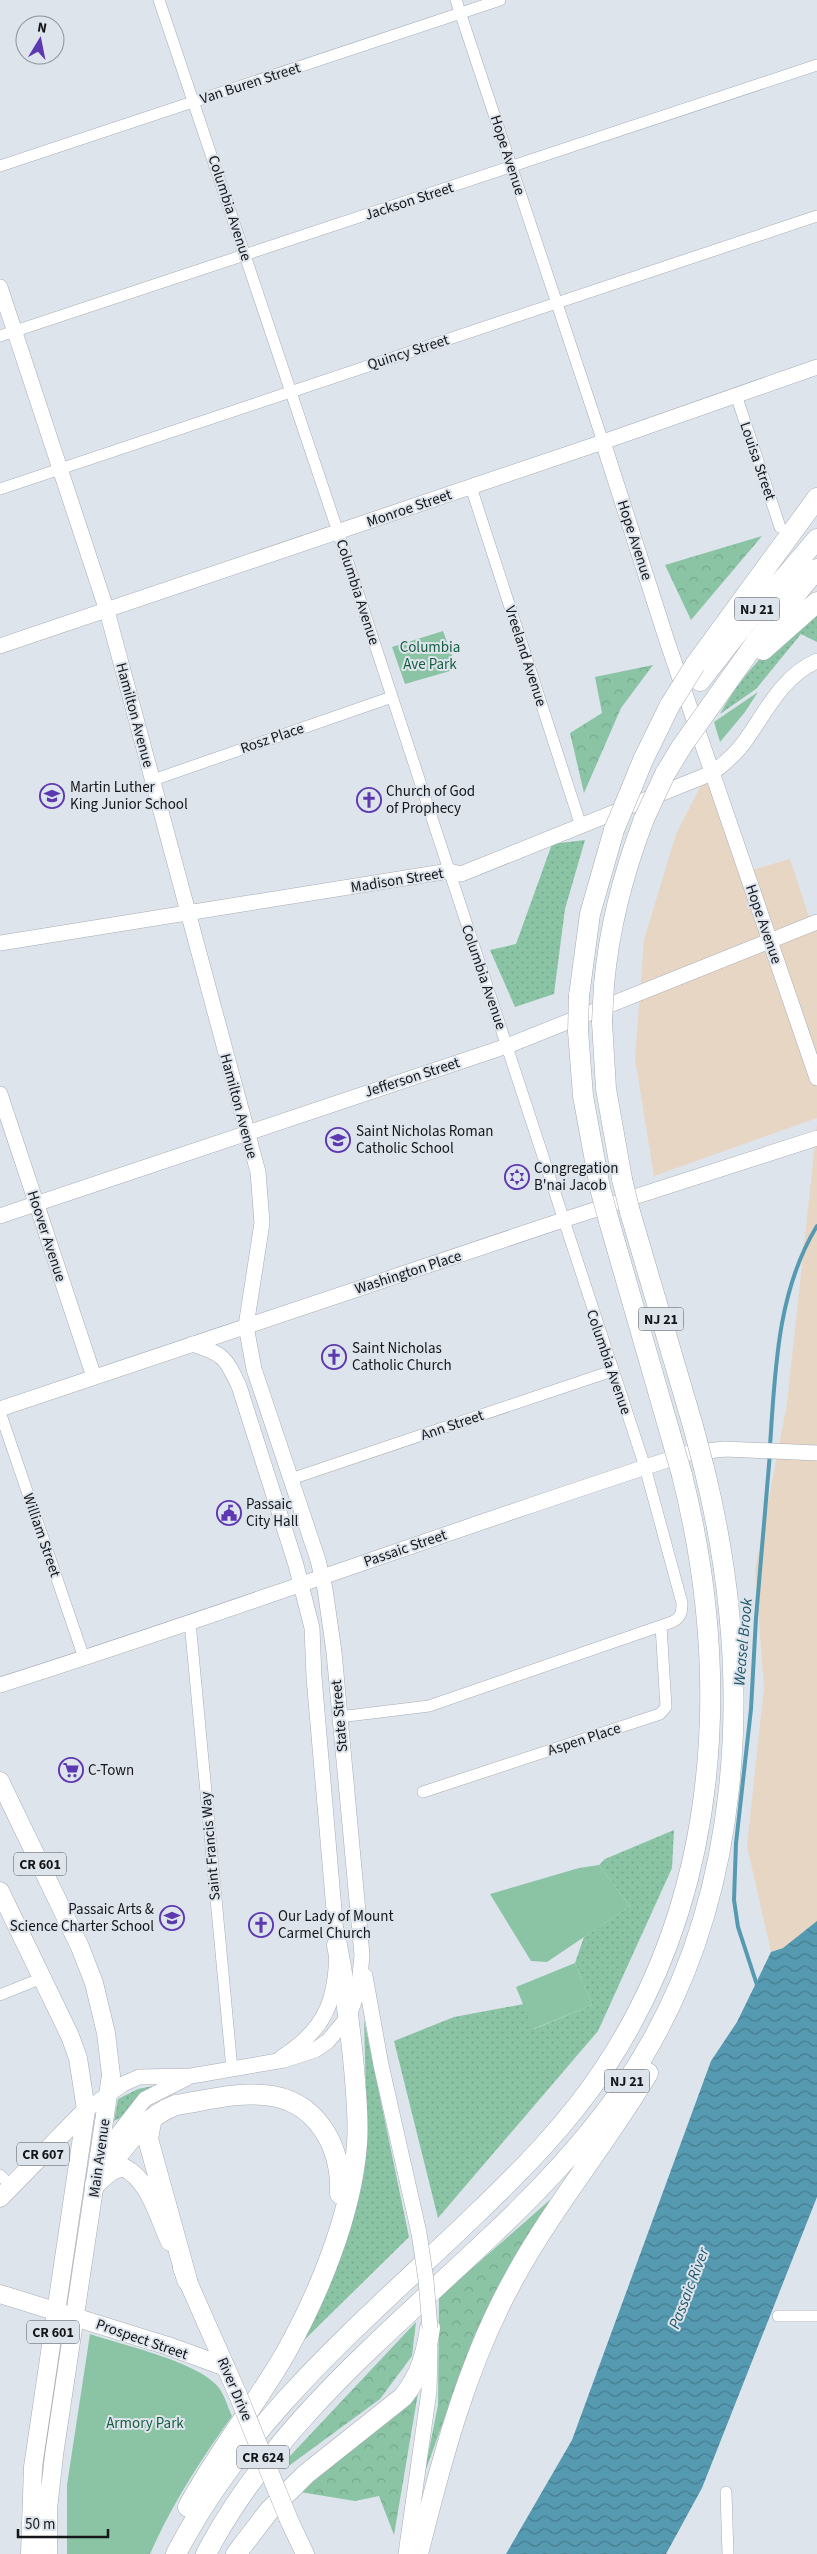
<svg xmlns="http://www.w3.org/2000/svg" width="817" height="2554" viewBox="0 0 817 2554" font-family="'Source Sans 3',sans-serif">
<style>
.industrial{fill:#e8d6c5}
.grass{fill:url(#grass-dots)}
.forest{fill:url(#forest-crowns)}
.green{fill:#8ac4a5}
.water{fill:url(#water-waves)}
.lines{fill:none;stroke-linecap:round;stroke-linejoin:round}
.stream{stroke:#569ab1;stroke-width:4}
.street-casing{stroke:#a7acb4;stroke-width:12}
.secondary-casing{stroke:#a7acb4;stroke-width:16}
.primary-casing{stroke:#a7acb4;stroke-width:19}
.highway-casing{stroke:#a7acb4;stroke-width:21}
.street{stroke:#fff;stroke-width:11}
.secondary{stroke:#fff;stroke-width:15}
.primary{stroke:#fff;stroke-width:18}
.highway{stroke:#fff;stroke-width:20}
.secondary-bridge-casing{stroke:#a7acb4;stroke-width:16;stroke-linecap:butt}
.primary-bridge-casing{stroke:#a7acb4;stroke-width:19;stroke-linecap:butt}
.highway-bridge-casing{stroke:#a7acb4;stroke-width:21;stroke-linecap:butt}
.secondary-bridge{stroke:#fff;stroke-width:15}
.primary-bridge{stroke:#fff;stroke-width:18}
.highway-bridge{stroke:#fff;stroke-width:20}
.labels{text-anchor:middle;stroke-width:4;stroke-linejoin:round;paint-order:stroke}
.shield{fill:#dee4ec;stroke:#515458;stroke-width:1}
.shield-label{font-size:14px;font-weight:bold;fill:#141619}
.street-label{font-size:15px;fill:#141619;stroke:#dee4ec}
.park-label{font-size:15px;fill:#175e40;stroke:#dee4ec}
.poi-label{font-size:15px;fill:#141619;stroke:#dee4ec;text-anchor:start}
.water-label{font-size:16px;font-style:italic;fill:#20586a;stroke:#dee4ec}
</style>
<defs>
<pattern id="grass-dots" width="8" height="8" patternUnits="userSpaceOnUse" patternTransform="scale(1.25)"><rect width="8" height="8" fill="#8ac4a5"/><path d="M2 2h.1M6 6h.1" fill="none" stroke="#76a88d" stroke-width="1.8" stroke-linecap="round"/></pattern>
<pattern id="forest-crowns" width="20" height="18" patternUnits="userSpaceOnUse" patternTransform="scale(1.25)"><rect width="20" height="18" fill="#8ac4a5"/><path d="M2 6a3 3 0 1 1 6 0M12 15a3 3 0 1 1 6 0" fill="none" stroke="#76a88d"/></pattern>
<pattern id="water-waves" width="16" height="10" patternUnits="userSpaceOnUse" patternTransform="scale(1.25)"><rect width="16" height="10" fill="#569ab1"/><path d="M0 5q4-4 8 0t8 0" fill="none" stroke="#467d8f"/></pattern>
</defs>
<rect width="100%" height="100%" fill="#dee4ec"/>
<path class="industrial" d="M 712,764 L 748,871 L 790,859 L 812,926 L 817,924 L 817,1118 L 654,1176 L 635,1059 L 644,940 L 676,834 Z
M 817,1124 L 817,1921 L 783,1948 L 771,1952 L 747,1846 L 764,1687 L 755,1570 L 787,1404 Z"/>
<path class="grass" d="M 817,611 L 817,642 L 801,634 L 756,689 L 720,714 C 743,672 777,637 817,611 Z
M 585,840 L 565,909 L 554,994 L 515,1007 L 490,950 L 516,944 L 552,844 Z
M 674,1830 L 672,1868 L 598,2031 L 438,2218 L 394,2041 L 454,2017 L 524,2004 L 534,2029 L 592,2005 L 575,1963 L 584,1937 L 630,1906 L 599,1865 L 605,1859 Z
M 364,2020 L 409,2237 L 296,2348 L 367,2133 Z
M 153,2086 L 136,2099 L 120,2118 L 114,2121 L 118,2099 L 138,2089 Z"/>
<path class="forest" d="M 762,536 L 691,620 L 665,565 Z
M 653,665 L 621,708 L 584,793 L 570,733 L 602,713 L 595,677 Z
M 551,2199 L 475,2334 L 424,2475 L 438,2405 L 439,2297 Z
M 416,2322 L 412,2356 L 380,2399 L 290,2465 L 290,2456 Z
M 419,2387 L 394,2535 L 379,2496 L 355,2501 L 300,2492 Z"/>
<path class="green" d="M 443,631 L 457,669 L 405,684 L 392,647 Z
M 758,692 L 745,712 L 720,742 L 714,722 Z
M 599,1865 L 630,1906 L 547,1962 L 531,1961 L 490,1894 L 579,1868 Z
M 575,1963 L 592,2005 L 533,2029 L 516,1987 Z
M 90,2334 C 122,2345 200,2362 219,2388 C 225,2396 228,2408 232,2416 C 200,2461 172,2504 150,2554 L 67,2554 L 67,2485 Z"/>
<path class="water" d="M 817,1921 L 817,2197 L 702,2488 L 666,2554 L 506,2554 L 572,2440 L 711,2061 L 737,2022 L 771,1952 L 783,1948 Z"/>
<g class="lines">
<path class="stream" d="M 770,1446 C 775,1372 777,1291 817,1226
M 758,1988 L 738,1927 L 734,1900 L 736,1843 L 751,1709 L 756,1618 L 770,1453"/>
<defs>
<path id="street" d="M 159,0 L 338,532 L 645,1467 L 682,1603 C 682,1612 681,1618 672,1622 L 429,1706 L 339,1717
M 456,0 L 603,442
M 0,166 L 500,0
M 0,336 L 817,65
M 736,395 L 780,527
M 471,487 L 581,826
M 0,489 L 817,216
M 153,780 L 392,697
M 0,1412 L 84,1658
M 291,1479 L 612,1371
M 190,1622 L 232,2069
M 423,1792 L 660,1714 L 666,1707 L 661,1626
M 0,1995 L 42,1978
M 0,2175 L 11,2186
M 778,2316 L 817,2316
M 726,2492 L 728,2554"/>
<path id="secondary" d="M 0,287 L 107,611 L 258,1172 L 262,1223 L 246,1326 L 254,1369 L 318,1560 L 325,1589 L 334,1652 L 362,1955 L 359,1987 L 349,2016 L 328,2041 L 315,2050 L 284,2060 L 191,2076 L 139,2077 L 123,2084 L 86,2110
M 603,442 L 668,644 L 817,1078
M 0,646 L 603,442 L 817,367
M 0,943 L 449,871 L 461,874 L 712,773 C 724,764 736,754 745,741 C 766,712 782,676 817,661
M 0,1094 L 94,1377
M 0,1216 L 507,1046 L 817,922
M 192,1344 C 223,1353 226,1358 239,1386 L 296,1565 L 312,1628 L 314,1677 L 337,1945 C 337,1997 328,2028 282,2057
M 0,1409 L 563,1220 L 817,1138
M 0,1685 C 231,1612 458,1527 689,1453 L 725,1449 L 817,1453
M 365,1976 L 381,2065 L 419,2233
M 104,2164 L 117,2135 L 145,2099 L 187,2078
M 406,2554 L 429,2391 L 430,2347"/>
<path id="primary" d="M 0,1781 L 80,1947 L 94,1983 L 106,2033 L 111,2075 L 54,2455 L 48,2509 L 48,2554
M 0,1891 L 70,2036 L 78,2058 L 86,2110 L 33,2467 L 30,2554
M 101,2180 L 112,2171 L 123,2167 C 150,2180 158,2217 170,2242
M 0,2198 L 86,2110
M 182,2268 L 238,2395
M 0,2294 L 168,2346 L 226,2367
M 289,2520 L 305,2554"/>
<path id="highway" d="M 763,650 L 817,602
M 695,665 L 817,498
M 700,681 L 743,626 L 817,539
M 709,708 L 756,642 L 817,569
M 665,774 L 682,746
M 632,787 L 643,760 L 670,705
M 604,985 C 609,927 623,874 644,819
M 579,996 L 590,914 L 614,830
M 602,1022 L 606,1089 L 622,1179
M 578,1031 L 583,1096 L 600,1188
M 630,1212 L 693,1426
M 609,1221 L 670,1433
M 154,2117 L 151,2122 L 148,2139 L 187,2280
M 95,2185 C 118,2157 141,2117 176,2105 C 204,2101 235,2092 264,2095 C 316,2099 342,2146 340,2194
M 188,2507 C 217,2453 255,2406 285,2354 C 319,2294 352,2213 357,2144 C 359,2119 356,2093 354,2068 C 350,2027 345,1986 337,1945
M 176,2554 C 246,2418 365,2321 473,2217 C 520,2172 568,2124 604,2069 C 721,1893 732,1675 682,1475
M 206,2554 C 272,2427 388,2334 490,2237 C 538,2192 585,2143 622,2089 C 747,1909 755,1674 704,1468
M 236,2554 L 269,2511 L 306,2474 L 403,2397 C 420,2376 426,2355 430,2328
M 418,2554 C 441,2462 466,2366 512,2282 C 551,2209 605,2145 648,2073"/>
</defs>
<use href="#street" class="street-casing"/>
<use href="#secondary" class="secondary-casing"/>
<use href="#primary" class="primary-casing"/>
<use href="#highway" class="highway-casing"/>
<use href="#street" class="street"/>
<use href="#secondary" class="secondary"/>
<use href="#primary" class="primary"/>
<use href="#highway" class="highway"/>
<defs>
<path id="secondary-bridge" d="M 419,2233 L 426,2280 L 430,2328"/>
<path id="primary-bridge" d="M 238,2395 L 289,2520"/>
<path id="highway-bridge" d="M 670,705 L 695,665
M 682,746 L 709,708
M 644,819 L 665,774
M 614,830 L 632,787
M 602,1022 L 604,985
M 578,1031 L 579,996
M 622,1179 L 630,1212
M 600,1188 L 609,1221
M 693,1426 L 704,1468
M 670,1433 L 682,1475"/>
</defs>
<use href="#secondary-bridge" class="secondary-bridge-casing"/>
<use href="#primary-bridge" class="primary-bridge-casing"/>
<use href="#highway-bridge" class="highway-bridge-casing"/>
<use href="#secondary-bridge" class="secondary-bridge"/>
<use href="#primary-bridge" class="primary-bridge"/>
<use href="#highway-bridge" class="highway-bridge"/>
</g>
<defs>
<symbol id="school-ring" viewBox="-11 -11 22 22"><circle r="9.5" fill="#dee4ec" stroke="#5c39b1" stroke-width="1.5"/><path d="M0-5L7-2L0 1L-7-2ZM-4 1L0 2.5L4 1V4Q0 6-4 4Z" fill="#5c39b1"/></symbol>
<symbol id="church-ring" viewBox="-11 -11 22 22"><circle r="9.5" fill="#dee4ec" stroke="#5c39b1" stroke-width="1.5"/><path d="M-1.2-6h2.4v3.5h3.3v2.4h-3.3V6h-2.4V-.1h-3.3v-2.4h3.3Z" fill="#5c39b1"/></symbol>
<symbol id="synagogue-ring" viewBox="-11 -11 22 22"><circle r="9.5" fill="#dee4ec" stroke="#5c39b1" stroke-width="1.5"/><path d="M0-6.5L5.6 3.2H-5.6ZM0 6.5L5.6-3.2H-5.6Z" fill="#5c39b1"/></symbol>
<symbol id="civic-ring" viewBox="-11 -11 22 22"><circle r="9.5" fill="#dee4ec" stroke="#5c39b1" stroke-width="1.5"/><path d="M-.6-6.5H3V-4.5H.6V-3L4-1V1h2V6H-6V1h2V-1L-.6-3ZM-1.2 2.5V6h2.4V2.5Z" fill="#5c39b1"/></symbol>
<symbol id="supermarket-ring" viewBox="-11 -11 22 22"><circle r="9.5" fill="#dee4ec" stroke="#5c39b1" stroke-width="1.5"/><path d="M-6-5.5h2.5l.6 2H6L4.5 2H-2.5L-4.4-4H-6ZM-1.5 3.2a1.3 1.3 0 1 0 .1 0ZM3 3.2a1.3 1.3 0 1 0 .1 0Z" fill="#5c39b1"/></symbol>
</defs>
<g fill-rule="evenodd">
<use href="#school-ring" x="38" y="782" width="28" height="28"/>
<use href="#church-ring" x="355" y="786" width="28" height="28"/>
<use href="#school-ring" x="324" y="1126" width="28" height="28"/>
<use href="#synagogue-ring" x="503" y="1163" width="28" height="28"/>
<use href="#church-ring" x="320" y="1343" width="28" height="28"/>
<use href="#civic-ring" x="215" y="1499" width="28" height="28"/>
<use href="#supermarket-ring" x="57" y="1756" width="28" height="28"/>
<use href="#school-ring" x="158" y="1904" width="28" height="28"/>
<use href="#church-ring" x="247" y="1911" width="28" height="28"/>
</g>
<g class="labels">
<g class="shield">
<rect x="734.5" y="597.5" width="45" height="23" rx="4"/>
<rect x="638.5" y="1307.5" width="45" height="23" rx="4"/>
<rect x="14" y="1852.5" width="52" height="23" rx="4"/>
<rect x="604.5" y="2069.5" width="45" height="23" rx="4"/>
<rect x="17" y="2142.5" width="52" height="23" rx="4"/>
<rect x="27" y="2320.5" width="52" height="23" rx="4"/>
<rect x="237" y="2445.5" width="52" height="23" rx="4"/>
</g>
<g class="shield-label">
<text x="757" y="614">NJ 21</text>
<text x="661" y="1324">NJ 21</text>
<text x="40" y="1869">CR 601</text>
<text x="627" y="2086">NJ 21</text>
<text x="43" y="2159">CR 607</text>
<text x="53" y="2337">CR 601</text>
<text x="263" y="2462">CR 624</text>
</g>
<g class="street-label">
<text transform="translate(250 83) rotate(-18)" y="5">Van Buren Street</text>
<text transform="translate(508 155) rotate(72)" y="5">Hope Avenue</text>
<text transform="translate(409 201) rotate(-18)" y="5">Jackson Street</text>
<text transform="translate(230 208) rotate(72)" y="5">Columbia Avenue</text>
<text transform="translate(408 352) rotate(-18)" y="5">Quincy Street</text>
<text transform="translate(758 461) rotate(71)" y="5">Louisa Street</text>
<text transform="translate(409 508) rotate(-19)" y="5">Monroe Street</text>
<text transform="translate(635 540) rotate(72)" y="5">Hope Avenue</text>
<text transform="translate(358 592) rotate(72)" y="5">Columbia Avenue</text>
<text transform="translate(526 656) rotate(72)" y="5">Vreeland Avenue</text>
<text transform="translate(135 715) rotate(75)" y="5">Hamilton Avenue</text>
<text transform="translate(272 738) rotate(-19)" y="5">Rosz Place</text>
<text transform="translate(397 880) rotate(-9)" y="5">Madison Street</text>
<text transform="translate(764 924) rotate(71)" y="5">Hope Avenue</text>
<text transform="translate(484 977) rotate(71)" y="5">Columbia Avenue</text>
<text transform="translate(412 1077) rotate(-18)" y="5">Jefferson Street</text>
<text transform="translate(239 1106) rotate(75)" y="5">Hamilton Avenue</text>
<text transform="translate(47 1236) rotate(72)" y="5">Hoover Avenue</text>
<text transform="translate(408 1272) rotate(-18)" y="5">Washington Place</text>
<text transform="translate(609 1362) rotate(71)" y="5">Columbia Avenue</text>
<text transform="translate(452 1425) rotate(-19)" y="5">Ann Street</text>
<text transform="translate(42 1535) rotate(71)" y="5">William Street</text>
<text transform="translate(405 1548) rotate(-19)" y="5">Passaic Street</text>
<text transform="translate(339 1716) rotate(-95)" y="5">State Street</text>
<text transform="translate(584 1739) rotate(-18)" y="5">Aspen Place</text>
<text transform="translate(210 1846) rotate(-95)" y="5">Saint Francis Way</text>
<text transform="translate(99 2158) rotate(-82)" y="5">Main Avenue</text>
<text transform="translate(142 2339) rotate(19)" y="5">Prospect Street</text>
<text transform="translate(235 2389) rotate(67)" y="5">River Drive</text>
</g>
<g class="park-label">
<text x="430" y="652">Columbia<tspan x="430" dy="17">Ave Park</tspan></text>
<text x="145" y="2428">Armory Park</text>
</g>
<g class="poi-label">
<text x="70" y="792">Martin Luther<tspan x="70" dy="17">King Junior School</tspan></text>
<text x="386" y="796">Church of God<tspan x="386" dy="17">of Prophecy</tspan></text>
<text x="356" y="1136">Saint Nicholas Roman<tspan x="356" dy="17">Catholic School</tspan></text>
<text x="534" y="1173">Congregation<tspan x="534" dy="17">B'nai Jacob</tspan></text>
<text x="352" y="1353">Saint Nicholas<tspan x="352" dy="17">Catholic Church</tspan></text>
<text x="246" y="1509">Passaic<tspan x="246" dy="17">City Hall</tspan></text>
<text x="88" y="1775">C-Town</text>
<text x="154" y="1914" text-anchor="end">Passaic Arts &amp;<tspan x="154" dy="17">Science Charter School</tspan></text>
<text x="278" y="1921">Our Lady of Mount<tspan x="278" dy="17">Carmel Church</tspan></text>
</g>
<g class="water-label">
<text transform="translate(742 1642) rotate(-85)" y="6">Weasel Brook</text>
<text transform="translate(688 2288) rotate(-69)" y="6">Passaic River</text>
</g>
</g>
<g transform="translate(40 40) rotate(10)"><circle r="24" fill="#dee4ec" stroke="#8d9298"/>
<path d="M0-4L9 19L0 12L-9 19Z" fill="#5c39b1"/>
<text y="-8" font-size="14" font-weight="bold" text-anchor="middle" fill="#141619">N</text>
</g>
<path d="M18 2529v8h90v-8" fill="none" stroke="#141619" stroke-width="2.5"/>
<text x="25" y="2529" font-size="15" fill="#141619" stroke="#dee4ec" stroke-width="4" paint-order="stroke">50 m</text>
</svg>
